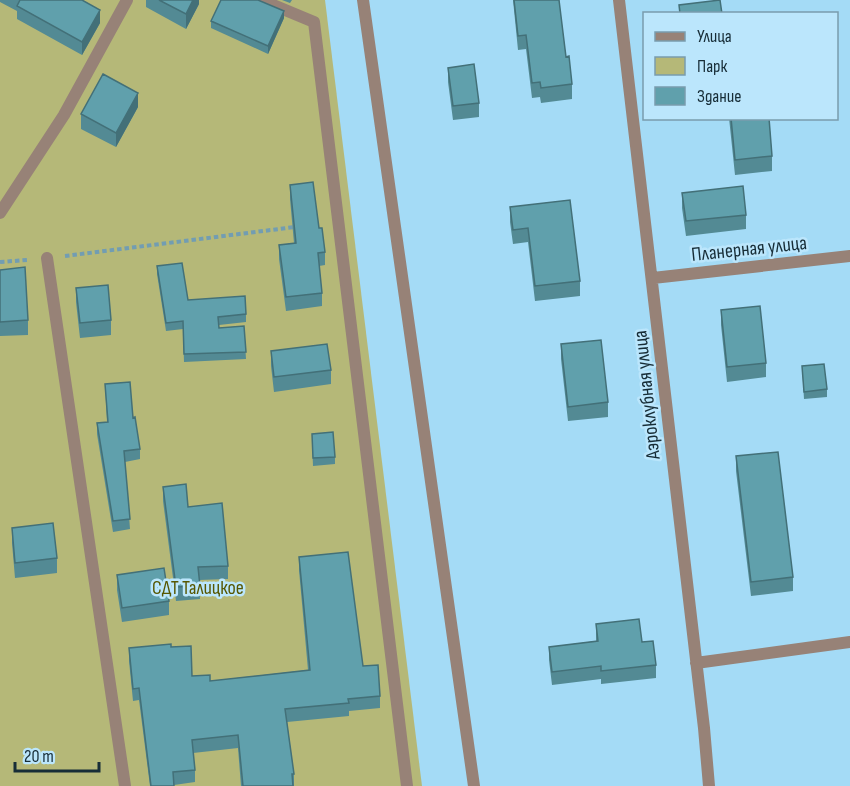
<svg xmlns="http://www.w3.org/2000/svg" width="850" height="786" viewBox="0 0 850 786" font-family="'Sofia Sans Condensed',sans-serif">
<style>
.green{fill:#b5b878}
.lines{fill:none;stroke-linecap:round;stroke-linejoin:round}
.path{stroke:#729db2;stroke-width:4;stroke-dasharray:4.5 3;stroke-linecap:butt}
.service{stroke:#978277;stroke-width:12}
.minor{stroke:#978277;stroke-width:12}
.wall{fill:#538a94}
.shaded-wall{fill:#437078}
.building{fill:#60a0ac;stroke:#437078;stroke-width:1.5}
.labels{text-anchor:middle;stroke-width:5;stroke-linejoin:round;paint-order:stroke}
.street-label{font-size:20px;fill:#172d37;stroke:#bbe6fc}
.park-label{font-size:20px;fill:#575703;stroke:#bbe6fc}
</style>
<rect width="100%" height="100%" fill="#a4dbf6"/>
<path class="green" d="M 0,0 L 325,0 L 422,786 L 0,786 Z"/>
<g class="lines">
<path class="path" d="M 65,256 L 295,227
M 0,262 L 27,260"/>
<path class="service" d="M 261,0 L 314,22 L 407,786
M 0,213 L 64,115 L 127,0
M 47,258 L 125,786"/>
<path class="minor" d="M 363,0 L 474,786
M 619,0 L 704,728 L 709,786
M 653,278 L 850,256
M 696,663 L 850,642"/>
</g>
<path class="wall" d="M 0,0 L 82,0 L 100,23 L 82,55 L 17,19 L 17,11 L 0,2 Z
M 146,0 L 199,0 L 199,4 L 186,29 L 146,7 Z
M 282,0 L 292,0 L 290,3 Z
M 513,0 L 559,0 L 566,57 L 572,84 L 572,99 L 541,103 L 540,97 L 532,98 L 526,49 L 518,50 Z
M 284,18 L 268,54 L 211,28 L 211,21 Z
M 448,68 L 479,103 L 479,117 L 453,120 L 448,82 Z
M 138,107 L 116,147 L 81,129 L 81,114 Z
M 729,118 L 769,118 L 772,156 L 772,171 L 735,175 Z
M 290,185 L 319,228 L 325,252 L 325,265 L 319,266 L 322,293 L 322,306 L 286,311 L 279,259 L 279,245 L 294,243 L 290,199 Z
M 682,193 L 746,215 L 746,229 L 686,236 L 682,208 Z
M 510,207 L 580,281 L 580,296 L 535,301 L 528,242 L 513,244 L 510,222 Z
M 157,266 L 188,300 L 246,314 L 246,322 L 219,325 L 219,328 L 244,326 L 246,359 L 184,362 L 183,329 L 166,331 L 157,274 Z
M 0,270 L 28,320 L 28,335 L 0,336 Z
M 76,288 L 111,320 L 111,335 L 80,338 L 76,302 Z
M 721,310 L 766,363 L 766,377 L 727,382 L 721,325 Z
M 561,344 L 608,402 L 608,417 L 568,421 L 561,359 Z
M 271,351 L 331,370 L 331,384 L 274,392 L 271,366 Z
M 802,366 L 827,389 L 827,397 L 804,399 Z
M 105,384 L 133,418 L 140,449 L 140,459 L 125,462 L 130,529 L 113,532 L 97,434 L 97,423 L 107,422 Z
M 312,441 L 335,457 L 335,464 L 313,466 Z
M 736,456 L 793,577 L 793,591 L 751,596 L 736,471 Z
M 163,487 L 188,507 L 228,566 L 228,579 L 199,580 L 200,599 L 176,601 L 163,501 Z
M 12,528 L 57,558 L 57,573 L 15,578 L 12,543 Z
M 299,557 L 380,696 L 380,708 L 349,711 L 349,716 L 287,722 L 294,774 L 294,786 L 241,786 L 238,748 L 193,753 L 195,770 L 195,782 L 174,785 L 174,786 L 150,786 L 139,700 L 133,701 L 129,661 L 129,648 L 171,647 L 192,676 L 210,681 L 308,670 L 299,570 Z
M 117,575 L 169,601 L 169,615 L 122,622 L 117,590 Z
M 596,624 L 642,642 L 656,665 L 656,678 L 601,684 L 601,679 L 552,685 L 549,660 L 549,647 L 596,641 Z"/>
<path class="shaded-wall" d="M 193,0 L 199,0 L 199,4 L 186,29 L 186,14 Z
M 100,10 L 100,23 L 82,55 L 82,42 Z
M 284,11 L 284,18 L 268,54 L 268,46 Z
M 138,93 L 138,107 L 116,147 L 116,133 Z"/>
<path class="building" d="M 20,0 L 82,0 L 100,10 L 82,42 L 17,6 Z
M 159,0 L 193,0 L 186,14 Z
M 221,0 L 258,0 L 284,11 L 268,46 L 211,21 Z
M 514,0 L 559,0 L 566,57 L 569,56 L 572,84 L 541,88 L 540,82 L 532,83 L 526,35 L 518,36 Z
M 720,0 L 722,14 L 680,14 L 679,5 Z
M 474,64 L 479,103 L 453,106 L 448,68 Z
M 103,74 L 138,93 L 116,133 L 81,114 Z
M 731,118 L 769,118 L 772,156 L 735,160 Z
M 313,182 L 319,228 L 322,228 L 325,252 L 318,253 L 322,293 L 286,297 L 279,245 L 296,243 L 290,185 Z
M 743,186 L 746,215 L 686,221 L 682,193 Z
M 570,200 L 580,281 L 535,286 L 528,228 L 513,230 L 510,207 Z
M 182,263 L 188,300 L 245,296 L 246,314 L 218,317 L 219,328 L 244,326 L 246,352 L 184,354 L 183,321 L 166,323 L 157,266 Z
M 25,267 L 28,320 L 0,322 L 0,270 Z
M 108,285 L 111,320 L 80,323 L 76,288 Z
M 760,306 L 766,363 L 727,367 L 721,310 Z
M 601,340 L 608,402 L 568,407 L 561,344 Z
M 327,344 L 331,370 L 274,377 L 271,351 Z
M 824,364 L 827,389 L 804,392 L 802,366 Z
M 130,382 L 133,418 L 135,417 L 140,449 L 124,451 L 130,519 L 113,521 L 97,423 L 108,422 L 105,384 Z
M 333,432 L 335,457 L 313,458 L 312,434 Z
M 778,452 L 793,577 L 751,582 L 736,456 Z
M 186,484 L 188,507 L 222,503 L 228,566 L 198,567 L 200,586 L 176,587 L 163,487 Z
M 53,523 L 57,558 L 15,563 L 12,528 Z
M 348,552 L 363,666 L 378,665 L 380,696 L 348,699 L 349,703 L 285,709 L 294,774 L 292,774 L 293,786 L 243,786 L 238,735 L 192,740 L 195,770 L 173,772 L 174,786 L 151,786 L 139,688 L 133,689 L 129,648 L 171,644 L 171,647 L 191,646 L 192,676 L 210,675 L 210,681 L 310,670 L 299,557 Z
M 164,568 L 169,601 L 122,608 L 117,575 Z
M 639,619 L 642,642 L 653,641 L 656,665 L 601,671 L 601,666 L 552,672 L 549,647 L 598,641 L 596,624 Z"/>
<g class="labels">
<g class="street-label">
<text transform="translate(749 248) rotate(-6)" y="7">Планерная улица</text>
<text transform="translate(646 395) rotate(-96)" y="7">Аэроклубная улица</text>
</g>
<g class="park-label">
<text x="198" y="594">СДТ Талицкое</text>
</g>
</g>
<rect x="643" y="12" width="195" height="108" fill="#bbe6fc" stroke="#799cad" stroke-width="1.5"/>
<rect x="655" y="32" width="30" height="9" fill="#978277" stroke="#799cad" stroke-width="1.5"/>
<text x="697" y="42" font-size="18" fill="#172d37">Улица</text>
<rect x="655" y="57" width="30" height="18" fill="#b5b878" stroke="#799cad" stroke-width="1.5"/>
<text x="697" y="72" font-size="18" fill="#172d37">Парк</text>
<rect x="655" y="87" width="30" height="18" fill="#60a0ac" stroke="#799cad" stroke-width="1.5"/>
<text x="697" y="102" font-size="18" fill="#172d37">Здание</text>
<path d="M15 762v9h84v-9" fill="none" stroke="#172d37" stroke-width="3"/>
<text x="24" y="762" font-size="18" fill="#172d37" stroke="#bbe6fc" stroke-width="4.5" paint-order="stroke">20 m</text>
</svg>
